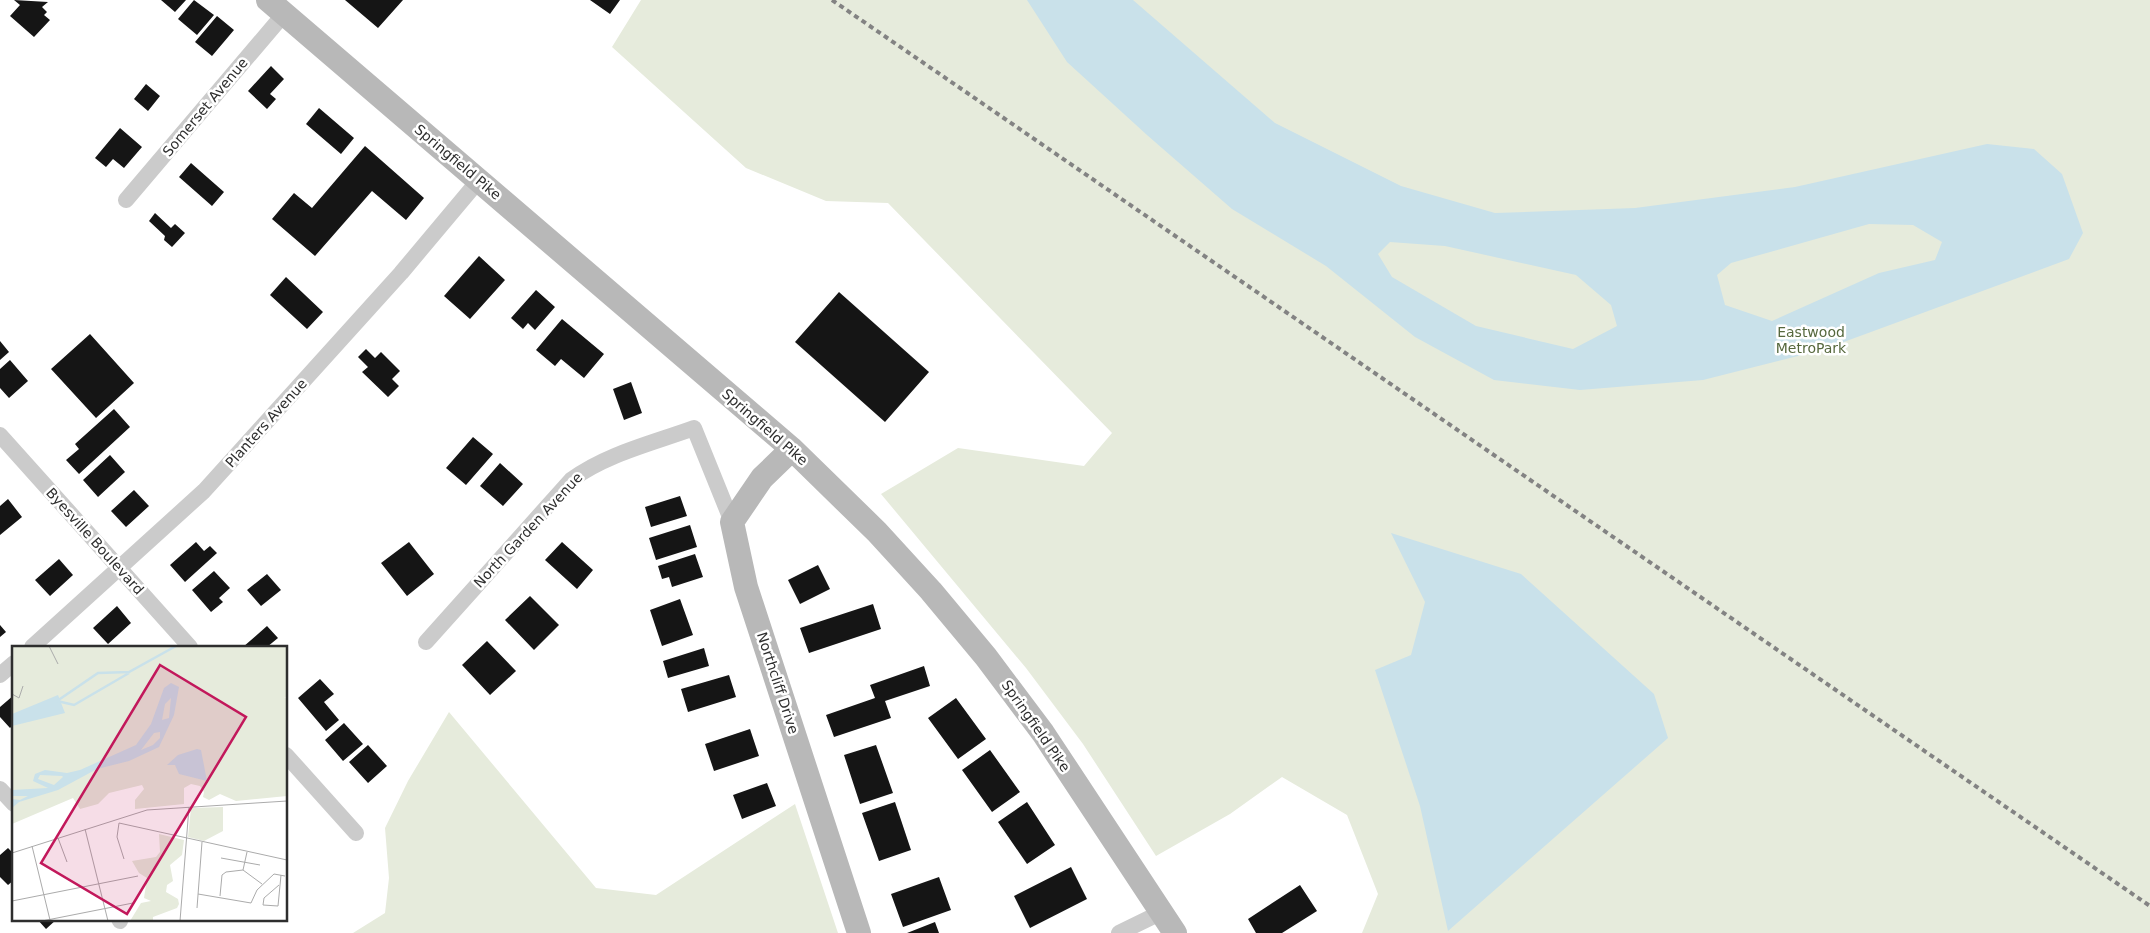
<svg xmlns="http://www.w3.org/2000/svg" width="2150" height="933" viewBox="0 0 2150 933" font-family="'DejaVu Sans',sans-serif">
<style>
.green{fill:#e6ebdc}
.water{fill:#c9e1ea;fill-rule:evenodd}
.building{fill:#151515}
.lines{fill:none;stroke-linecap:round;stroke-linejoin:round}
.street{stroke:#cbcbcb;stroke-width:16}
.secondary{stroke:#b8b8b8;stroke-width:24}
.rail{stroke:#838383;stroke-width:4;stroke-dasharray:5 4;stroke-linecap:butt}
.labels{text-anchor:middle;stroke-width:5;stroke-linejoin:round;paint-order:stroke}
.street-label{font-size:14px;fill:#2e2e2e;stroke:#fff}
.park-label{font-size:14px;fill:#56683d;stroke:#fff}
.inset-river{fill:none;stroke:#c9e1ea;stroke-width:2.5}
.inset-road{fill:none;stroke:#ababab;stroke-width:1}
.view{fill:#c2185b;fill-opacity:0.15;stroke:#c2185b;stroke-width:2.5}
.inset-edge{fill:none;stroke:#2e2e2e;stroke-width:2.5}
</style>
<rect width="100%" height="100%" fill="#fff"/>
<path class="green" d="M 641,0 L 2150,0 L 2150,933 L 1362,933 L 1378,894 L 1347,815 L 1282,777 L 1230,814 L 1156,856 L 1083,744 L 1026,668 L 881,494 L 958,448 L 1084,466 L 1112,433 L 888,203 L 826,201 L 746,168 L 612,47 Z
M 449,712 L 596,888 L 656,895 L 795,804 L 838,933 L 353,933 L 385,913 L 389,878 L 385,828 L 408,781 Z"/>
<path class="water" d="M 1027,0 L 1133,0 L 1275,123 L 1401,186 L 1495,213 L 1635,208 L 1795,187 L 1987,144 L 2034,149 L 2062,174 L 2083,233 L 2069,259 L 1822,350 L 1703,380 L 1580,390 L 1494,380 L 1415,337 L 1326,266 L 1232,209 L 1147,135 L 1067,62 ZM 1869,224 L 1913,225 L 1942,242 L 1935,260 L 1879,273 L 1772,321 L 1725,305 L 1717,275 L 1731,263 ZM 1390,242 L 1445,246 L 1576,275 L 1611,305 L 1617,326 L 1573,349 L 1476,326 L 1392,277 L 1378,254 Z
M 1391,533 L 1521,574 L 1654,694 L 1668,738 L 1448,931 L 1420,806 L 1375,670 L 1411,655 L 1425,602 Z"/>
<path class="building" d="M 14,0 L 48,2 L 42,7 L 47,12 L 44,15 L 50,20 L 34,37 L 10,16 L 20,5 Z
M 161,0 L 186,0 L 175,12 Z
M 194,0 L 214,15 L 197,35 L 178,19 Z
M 345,0 L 403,0 L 378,28 Z
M 590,0 L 620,0 L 610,14 Z
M 217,16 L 234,30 L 212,56 L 195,42 Z
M 271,66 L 284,79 L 270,94 L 276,99 L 267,109 L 248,91 Z
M 146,84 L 160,96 L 148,111 L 134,99 Z
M 319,108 L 354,138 L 341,154 L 306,124 Z
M 120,128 L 142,147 L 124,168 L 113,159 L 106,167 L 95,158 Z
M 365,146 L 424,198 L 406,220 L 372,191 L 315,256 L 272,219 L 294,193 L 312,208 Z
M 191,163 L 224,192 L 212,206 L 179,177 Z
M 155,213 L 171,228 L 175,224 L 185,233 L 172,247 L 164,240 L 165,236 L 149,221 Z
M 479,256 L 505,280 L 470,319 L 444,296 Z
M 286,277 L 323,312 L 307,329 L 270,295 Z
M 536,290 L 555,307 L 535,330 L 528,323 L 523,329 L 511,318 Z
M 839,292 L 929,372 L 885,422 L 795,342 Z
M 562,319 L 604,354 L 584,378 L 561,359 L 555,366 L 536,350 Z
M 90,334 L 134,383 L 96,418 L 51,369 Z
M 0,341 L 9,352 L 0,360 Z
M 366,349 L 375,358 L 381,352 L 400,371 L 392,379 L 399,386 L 388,397 L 362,372 L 368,367 L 358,357 Z
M 10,360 L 28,381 L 9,398 L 0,388 L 0,369 Z
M 631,382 L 642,413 L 624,420 L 613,389 Z
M 114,409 L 130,427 L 79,474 L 66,460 L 79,449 L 75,444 Z
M 473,437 L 493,454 L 466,485 L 446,468 Z
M 110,455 L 125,472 L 98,497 L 83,480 Z
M 500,463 L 523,484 L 503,506 L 480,486 Z
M 134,490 L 149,506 L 126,527 L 111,511 Z
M 680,496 L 687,516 L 651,527 L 645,507 Z
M 8,499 L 22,517 L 0,535 L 0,506 Z
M 690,525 L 697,547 L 656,560 L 649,538 Z
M 196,542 L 204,551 L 210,546 L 217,553 L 185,582 L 170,565 Z
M 409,542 L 434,574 L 407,596 L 381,563 Z
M 562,542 L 593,570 L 577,589 L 545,560 Z
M 695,554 L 703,577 L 672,587 L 669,577 L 662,579 L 658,566 Z
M 59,559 L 73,575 L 50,596 L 35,580 Z
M 818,565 L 830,589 L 800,604 L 788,580 Z
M 214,571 L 230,588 L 219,598 L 223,602 L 211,612 L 192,590 Z
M 267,574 L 281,590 L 261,606 L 247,590 Z
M 530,596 L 559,625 L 534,650 L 505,620 Z
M 680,599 L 693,635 L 662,646 L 650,610 Z
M 873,604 L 881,629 L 809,653 L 800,628 Z
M 117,606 L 131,623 L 108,644 L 93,628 Z
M 0,625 L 6,632 L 0,637 Z
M 267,626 L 278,638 L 267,647 L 243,647 Z
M 487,641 L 516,671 L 490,695 L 462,665 Z
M 704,648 L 709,666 L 668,678 L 663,661 Z
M 924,666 L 930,686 L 885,701 L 891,718 L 834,737 L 826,715 L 875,698 L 870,685 Z
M 729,675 L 736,697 L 688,712 L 681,689 Z
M 320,679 L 334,694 L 324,702 L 339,720 L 326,731 L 298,698 Z
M 14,695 L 14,724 L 10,728 L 0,717 L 0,707 Z
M 956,698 L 986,739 L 958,759 L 928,718 Z
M 344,723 L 363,744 L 343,761 L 325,740 Z
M 750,729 L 759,756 L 714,771 L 705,744 Z
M 368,745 L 387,766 L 368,783 L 349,762 Z
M 876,745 L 893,793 L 860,804 L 844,755 Z
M 990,750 L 1020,792 L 992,812 L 962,770 Z
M 767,783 L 776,806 L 742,819 L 733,795 Z
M 895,802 L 911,850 L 879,861 L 862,813 Z
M 1027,802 L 1055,845 L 1027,864 L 998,822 Z
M 8,848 L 14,854 L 14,880 L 8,885 L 0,877 L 0,855 Z
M 1071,867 L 1087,899 L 1030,928 L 1014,896 Z
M 939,877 L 951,910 L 903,927 L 891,894 Z
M 1300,885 L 1317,911 L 1282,933 L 1256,933 L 1248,919 Z
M 37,919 L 57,919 L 46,929 Z
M 935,922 L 939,933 L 907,933 Z"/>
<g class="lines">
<path class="street" d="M 126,200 L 284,14
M 0,435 L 190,647
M 426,642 L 571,480 C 606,454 653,443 694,428 L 732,522
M 32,647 L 204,491 L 401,273 L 479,180
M 0,675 L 14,663
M 286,755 L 356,833
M 0,789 L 14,804
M 119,919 L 120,921
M 1119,933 L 1162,912"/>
<path class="secondary" d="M 268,0 L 792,449 L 877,532 L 931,591 L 986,657 L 1043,733 L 1175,933
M 792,449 L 762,478 L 732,522 L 746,587 L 859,933"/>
<path class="rail" d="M 832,0 L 2150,906"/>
</g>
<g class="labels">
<g class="street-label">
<text transform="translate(205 107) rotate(-50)" y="5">Somerset Avenue</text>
<text transform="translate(458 162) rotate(40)" y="5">Springfield Pike</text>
<text transform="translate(266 423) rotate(-48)" y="5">Planters Avenue</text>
<text transform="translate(765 427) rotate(41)" y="5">Springfield Pike</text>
<text transform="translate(528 530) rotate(-47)" y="5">North Garden Avenue</text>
<text transform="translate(95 541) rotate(48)" y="5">Byesville Boulevard</text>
<text transform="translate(778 683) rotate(72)" y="5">Northcliff Drive</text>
<text transform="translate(1036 726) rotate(55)" y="5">Springfield Pike</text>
</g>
<g class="park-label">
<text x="1811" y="337">Eastwood<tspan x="1811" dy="16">MetroPark</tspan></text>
</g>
</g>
<g transform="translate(12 646)">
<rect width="275" height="275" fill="#fff"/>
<path d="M 0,0 L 275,0 L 275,50 L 272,52 L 275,51 L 275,150 L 224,155 L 208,148 L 197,154 L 191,151 L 192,146 L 188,140 L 179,138 L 172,142 L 172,158 L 123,163 L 123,154 L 132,143 L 130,139 L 97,147 L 86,158 L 68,163 L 61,152 L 0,178 ZM 211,161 L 211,185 L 192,195 L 176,191 L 179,162 ZM 147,188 L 172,194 L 170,209 L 158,219 L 161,235 L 155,239 L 154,246 L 166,253 L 167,258 L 165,262 L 141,271 L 141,275 L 118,275 L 129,257 L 139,255 L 132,252 L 135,232 L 127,227 L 120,215 L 144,211 L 148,206 Z" fill="#e6ebdc"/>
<path d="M 159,37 L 167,41 L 162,69 L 147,101 L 117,115 L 85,123 L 46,144 L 7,156 L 0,162 L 0,153 L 8,154 L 16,150 L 0,150 L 0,144 L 36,142 L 21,135 L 23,128 L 33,124 L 55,127 L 68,124 L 124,99 L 139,78 L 152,42 ZM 159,52 L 157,72 L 150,74 L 153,58 ZM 148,86 L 148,92 L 141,99 L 129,104 L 142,87 ZM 28,129 L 50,130 L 51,131 L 42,139 L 26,133 ZM 46,49 L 53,67 L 0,80 L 0,68 ZM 185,103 L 189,104 L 195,135 L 167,128 L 163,119 L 155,119 L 166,109 Z" fill="#c9e1ea" fill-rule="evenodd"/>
<path class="inset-river" d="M 45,55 L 86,27 L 117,26 L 164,0M 45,55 L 62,59 L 117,27"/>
<path class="inset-road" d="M 37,0 L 46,18M 0,48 L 7,52 L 11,40M 73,183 L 96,275M 46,192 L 55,216M 20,200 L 38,274M 0,207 L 135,164 L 275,155M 209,212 L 248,219M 112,213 L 105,191 L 107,177 L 275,214M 231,224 L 235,206M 267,239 L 252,252 L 251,259 L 266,260 L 269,229M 186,248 L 239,257 L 245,244 L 262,228 L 273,230M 208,250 L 210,229 L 214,226 L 231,224 L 250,238M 0,255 L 126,230M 185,262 L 190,196M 30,275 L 121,257M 168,275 L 177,161"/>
<path class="view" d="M 148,19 L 234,71 L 115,268 L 29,217 Z"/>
<rect width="275" height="275" class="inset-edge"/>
</g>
</svg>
